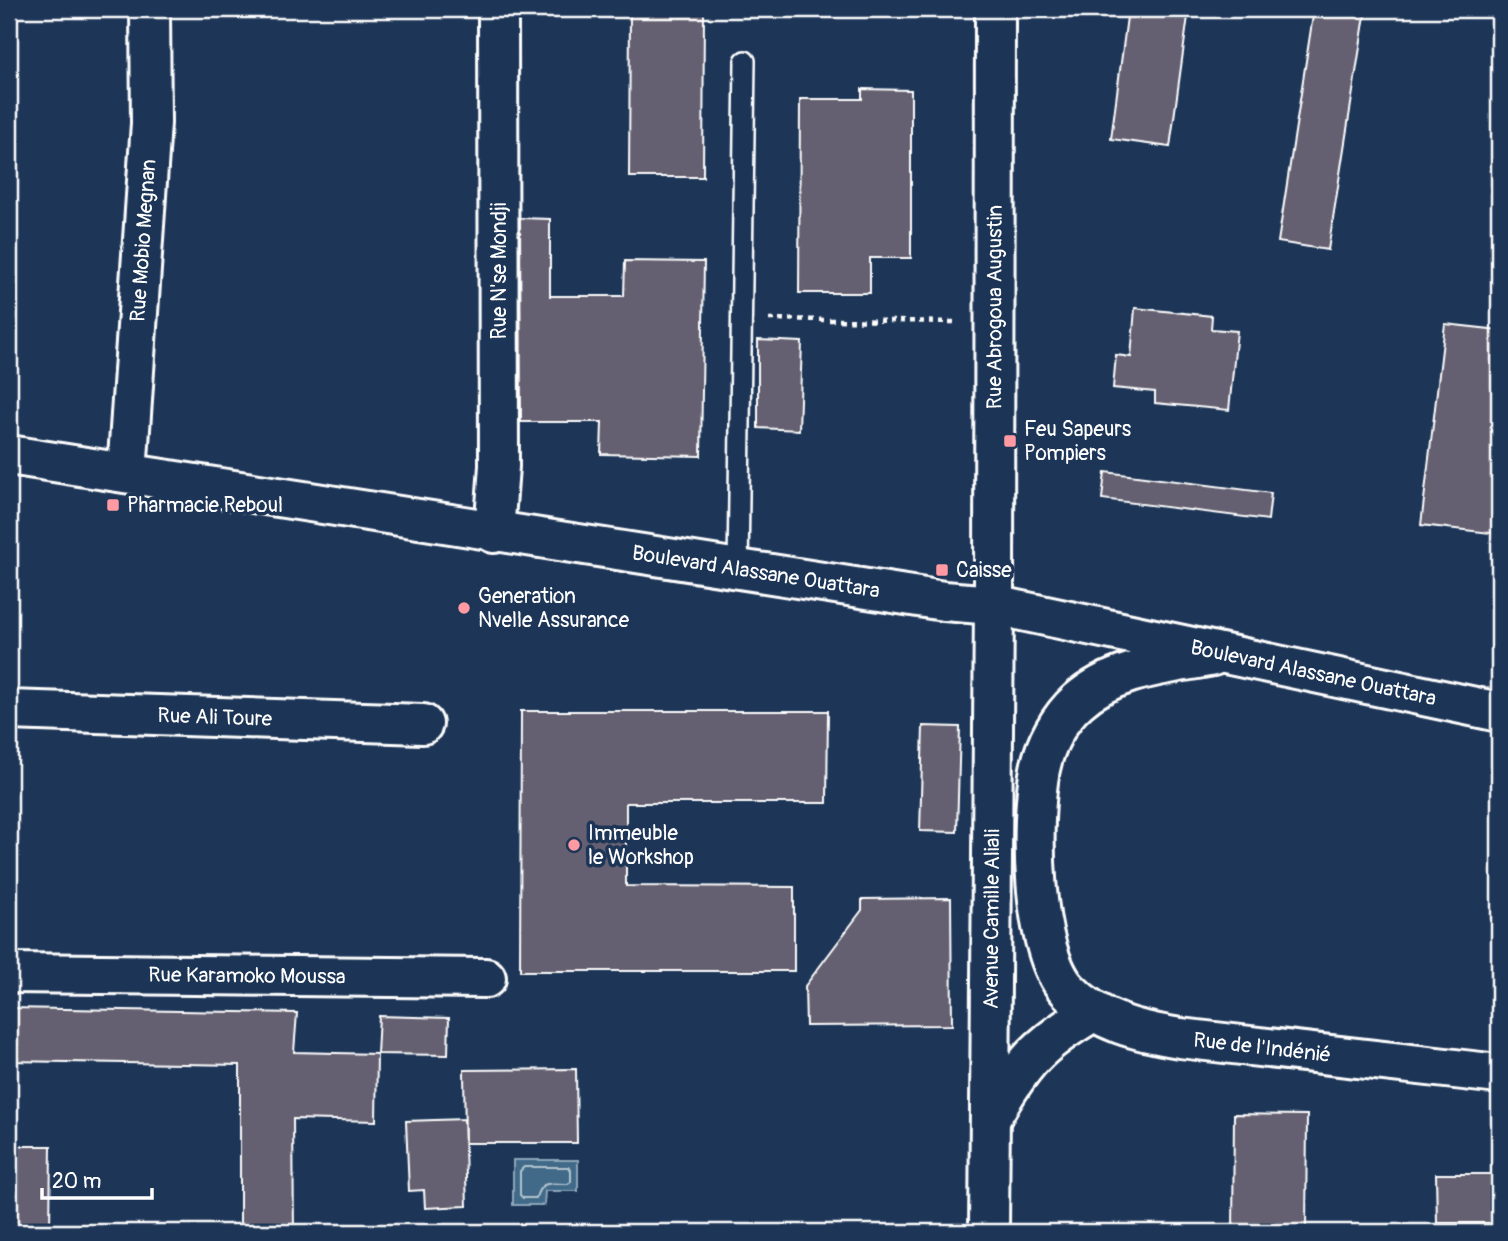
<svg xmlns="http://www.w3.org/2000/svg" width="1508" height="1241" viewBox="0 0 1508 1241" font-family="Pangolin,sans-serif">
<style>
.water{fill:#416b88;stroke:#8da6b8;stroke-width:2}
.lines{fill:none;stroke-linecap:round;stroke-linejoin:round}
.shore{stroke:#b3c4cf;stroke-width:2}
.building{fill:#656171;stroke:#fff;stroke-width:2}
.lane-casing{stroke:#fff;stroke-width:24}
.street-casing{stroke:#fff;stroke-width:44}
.secondary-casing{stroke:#fff;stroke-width:44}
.path{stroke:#fff;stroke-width:4.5;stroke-dasharray:5 5;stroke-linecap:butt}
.lane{stroke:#1d3557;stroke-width:19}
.street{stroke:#1d3557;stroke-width:38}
.secondary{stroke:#1d3557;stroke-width:38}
.poi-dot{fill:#ff9aa2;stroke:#1d3557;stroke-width:2.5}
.labels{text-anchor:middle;stroke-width:7;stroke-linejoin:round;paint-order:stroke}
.street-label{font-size:21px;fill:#fff;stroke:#1d3557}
.poi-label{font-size:21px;fill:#fff;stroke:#1d3557;text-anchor:start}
</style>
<rect width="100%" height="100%" fill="#1d3557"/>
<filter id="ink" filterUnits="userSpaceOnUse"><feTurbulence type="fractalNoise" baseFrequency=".0143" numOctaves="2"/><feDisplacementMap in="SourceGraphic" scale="14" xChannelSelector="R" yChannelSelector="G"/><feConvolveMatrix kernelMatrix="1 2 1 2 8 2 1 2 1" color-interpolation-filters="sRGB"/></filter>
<g filter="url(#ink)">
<path class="water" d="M 513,1160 L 578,1160 L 578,1191 L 545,1191 L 544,1205 L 513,1205 Z"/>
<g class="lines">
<path class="shore" d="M 524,1167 L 568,1167 L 571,1170 L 571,1182 L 568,1184 C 551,1184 541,1179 536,1198 L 523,1198 L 520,1195 L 520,1171 Z"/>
</g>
<path class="building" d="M 630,9 L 704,9 L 703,177 L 629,177 Z
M 1128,9 L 1189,9 L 1170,147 L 1111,139 Z
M 1314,9 L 1366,9 L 1328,250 L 1278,242 Z
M 862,89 L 911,90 L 911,258 L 870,258 L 870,293 L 799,293 L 800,99 L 862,99 Z
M 520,218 L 550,219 L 550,296 L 624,296 L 625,261 L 704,262 L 701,456 L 601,454 L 602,422 L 521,422 Z
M 1135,308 L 1212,316 L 1211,329 L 1237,331 L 1229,410 L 1155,403 L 1155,392 L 1113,388 L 1116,355 L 1131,357 Z
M 1445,324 L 1499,330 L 1499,534 L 1421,525 Z
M 758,340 L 802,342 L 799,430 L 758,428 Z
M 1105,472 L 1271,493 L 1268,520 L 1102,499 Z
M 521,711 L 828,711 L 827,803 L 626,803 L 626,886 L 794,887 L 794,971 L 520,971 Z
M 923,726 L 960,727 L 957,832 L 920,831 Z
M 951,898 L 952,1025 L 806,1026 L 805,986 L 862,910 L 862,899 Z
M 9,1008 L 297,1013 L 294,1052 L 377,1054 L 376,1121 L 293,1119 L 294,1232 L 240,1232 L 240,1065 L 9,1061 Z
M 379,1016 L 449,1018 L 448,1055 L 377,1054 Z
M 576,1069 L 577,1143 L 465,1143 L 464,1070 Z
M 1234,1114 L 1307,1115 L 1306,1232 L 1233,1232 Z
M 464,1119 L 467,1206 L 425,1208 L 424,1190 L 409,1191 L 406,1121 Z
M 14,1146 L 51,1146 L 50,1232 L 13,1232 Z
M 1436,1174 L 1499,1174 L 1499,1223 L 1437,1223 Z"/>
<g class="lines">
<defs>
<path id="lane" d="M 738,570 L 745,61"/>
<g id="street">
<path id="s1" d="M 127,473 L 151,123 L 150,9"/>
<path d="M 494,533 L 499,466 L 498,9"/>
<path id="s2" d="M 994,605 L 995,9"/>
<path id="s3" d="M 9,710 L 423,724"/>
<path id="s4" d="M 9,973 L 486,978"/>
</g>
<g id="secondary">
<path id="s5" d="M 9,455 L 944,601 L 994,605 L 1499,712"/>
<path id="s6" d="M 1213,656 C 1167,665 1115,668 1078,701 C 1059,718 1045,744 1040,769 C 1030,821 1031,953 1069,991 C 1100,1023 1138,1031 1180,1038 L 1499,1074"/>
<path d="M 991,1118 C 1022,1063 1038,1044 1093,1012"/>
<path id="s7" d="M 989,1232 L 994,605"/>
</g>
</defs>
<use href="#lane" class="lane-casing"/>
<use href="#street" class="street-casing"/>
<use href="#secondary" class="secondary-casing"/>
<path class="path" d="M 769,319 L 956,322"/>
<use href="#lane" class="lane"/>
<use href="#street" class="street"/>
<use href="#secondary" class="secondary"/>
</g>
</g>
<g class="poi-dot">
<rect x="1003" y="434" width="14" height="14" rx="3.5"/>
<rect x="106" y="498" width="14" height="14" rx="3.5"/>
<rect x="935" y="563" width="14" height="14" rx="3.5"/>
<circle cx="464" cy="608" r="7"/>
<circle cx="574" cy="845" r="7"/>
</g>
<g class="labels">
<g class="street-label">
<text dy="7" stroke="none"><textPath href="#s1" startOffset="233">Rue Mobio Megnan</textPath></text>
<text transform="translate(499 271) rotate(-90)" y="7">Rue N'se Mondji</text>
<text dy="7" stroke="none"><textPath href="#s2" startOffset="298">Rue Abrogoua Augustin</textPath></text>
<text dy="7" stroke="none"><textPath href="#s5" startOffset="756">Boulevard Alassane Ouattara</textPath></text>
<text dy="7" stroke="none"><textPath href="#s5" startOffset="1323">Boulevard Alassane Ouattara</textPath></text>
<text dy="7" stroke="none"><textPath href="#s3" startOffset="206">Rue Ali Toure</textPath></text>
<text dy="7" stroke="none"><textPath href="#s7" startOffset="313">Avenue Camille Aliali</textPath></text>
<text dy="7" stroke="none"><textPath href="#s4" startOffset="238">Rue Karamoko Moussa</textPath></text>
<text dy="7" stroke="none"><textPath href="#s6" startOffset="658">Rue de l'Indénié</textPath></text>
</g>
<g class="poi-label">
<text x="1024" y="436">Feu Sapeurs<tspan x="1024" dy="24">Pompiers</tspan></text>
<text x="127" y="512">Pharmacie Reboul</text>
<text x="956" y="577">Caisse</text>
<text x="478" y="603">Generation<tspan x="478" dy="24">Nvelle Assurance</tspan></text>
<text x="588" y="840">Immeuble<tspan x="588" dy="24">le Workshop</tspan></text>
</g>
</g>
<rect width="1508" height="1241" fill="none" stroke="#1d3557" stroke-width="35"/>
<rect x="18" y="18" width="1473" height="1206" fill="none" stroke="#fff" stroke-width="2.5" filter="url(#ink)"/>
<path d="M42 1188v10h110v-10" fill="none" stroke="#ffffff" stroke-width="3.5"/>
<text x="52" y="1188" font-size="21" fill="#ffffff" stroke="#1d3557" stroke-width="5" paint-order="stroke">20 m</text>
</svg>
